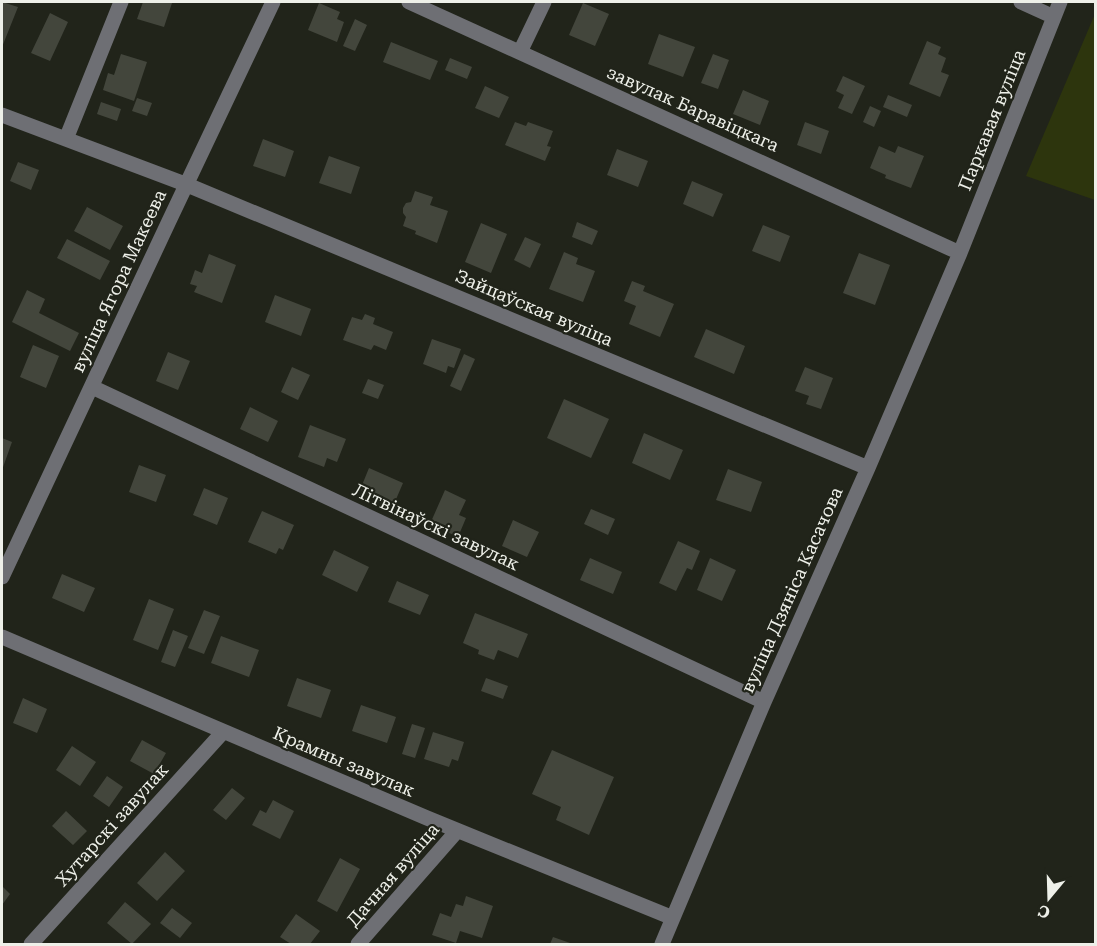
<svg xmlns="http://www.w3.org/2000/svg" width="1097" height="946" viewBox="0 0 1097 946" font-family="'Roboto Serif',serif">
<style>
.green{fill:#2d350d}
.building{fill:#43463c}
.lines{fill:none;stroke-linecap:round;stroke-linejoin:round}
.minor{stroke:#6e6f74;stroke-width:15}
.labels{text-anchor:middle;stroke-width:4.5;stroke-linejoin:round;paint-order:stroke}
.street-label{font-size:18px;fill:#eef0e9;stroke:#21241a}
</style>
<rect width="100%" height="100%" fill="#21241a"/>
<path class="green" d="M 1095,14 L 1095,200 L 1026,176 Z"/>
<path class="building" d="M 2,2 L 18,7 L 2,47 Z
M 143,2 L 167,2 L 172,3 L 164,27 L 137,19 Z
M 319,3 L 340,12 L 337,19 L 344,22 L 337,42 L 308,30 Z
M 583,3 L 609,14 L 595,46 L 569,35 Z
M 50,13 L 68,22 L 50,61 L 31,53 Z
M 355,19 L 367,25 L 355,51 L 343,46 Z
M 659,34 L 695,47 L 683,77 L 648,64 Z
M 927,41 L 941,47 L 938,54 L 946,58 L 941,72 L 949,75 L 940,97 L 909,84 Z
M 391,42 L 438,61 L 430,80 L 383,62 Z
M 121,54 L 147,62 L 134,101 L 103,90 L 108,73 L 114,75 Z
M 713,54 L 729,60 L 718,89 L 701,83 Z
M 450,58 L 472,67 L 467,79 L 445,70 Z
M 843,76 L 865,86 L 852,114 L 838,108 L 844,95 L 836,91 Z
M 485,86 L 509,97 L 499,118 L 475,108 Z
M 743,90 L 769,101 L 760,125 L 733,114 Z
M 888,95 L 912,105 L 907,117 L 883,107 Z
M 137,98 L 152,103 L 147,116 L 132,111 Z
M 101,102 L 121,109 L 117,121 L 97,114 Z
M 870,106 L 881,111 L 874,127 L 863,122 Z
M 515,122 L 526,126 L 528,122 L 553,131 L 547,146 L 551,147 L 545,161 L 505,145 Z
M 805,122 L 829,131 L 821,154 L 797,145 Z
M 263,139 L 294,151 L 285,177 L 253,166 Z
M 879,146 L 895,153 L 898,146 L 924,156 L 911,188 L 885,178 L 886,175 L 870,168 Z
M 617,149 L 648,161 L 638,187 L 607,175 Z
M 329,156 L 360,167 L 351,194 L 319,183 Z
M 18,162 L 39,170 L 31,190 L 10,181 Z
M 692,181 L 723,194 L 713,217 L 683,204 Z
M 415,191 L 433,197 L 430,205 L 448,211 L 437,243 L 415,234 L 416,231 L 403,226 L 406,217 L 403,213 L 403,208 L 406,203 L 411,202 Z
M 87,207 L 123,226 L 110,250 L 74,231 Z
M 577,222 L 598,231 L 592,245 L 572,237 Z
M 481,223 L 507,234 L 491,273 L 465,262 Z
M 763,225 L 790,236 L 780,262 L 752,251 Z
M 525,237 L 541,244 L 530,268 L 514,260 Z
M 67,239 L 110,261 L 100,280 L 57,258 Z
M 564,252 L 578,258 L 576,264 L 595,271 L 583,302 L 549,289 Z
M 859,253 L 890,265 L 875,305 L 843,293 Z
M 209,254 L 236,265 L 222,303 L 194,292 L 197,286 L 190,284 L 195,270 L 202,273 Z
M 632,281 L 645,286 L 643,291 L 674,304 L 660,337 L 629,324 L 636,306 L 624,301 Z
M 27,290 L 45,299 L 39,313 L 79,333 L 70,351 L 12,322 Z
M 275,295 L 311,309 L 301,336 L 265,322 Z
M 365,314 L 375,318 L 373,324 L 393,332 L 386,350 L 374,345 L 371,350 L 343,340 L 352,317 L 362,320 Z
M 706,329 L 745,346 L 734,374 L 694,357 Z
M 432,339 L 461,349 L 454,368 L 448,366 L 446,373 L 423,364 Z
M 33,345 L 59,356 L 46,388 L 20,377 Z
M 168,352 L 190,361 L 178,390 L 156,381 Z
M 464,354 L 475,359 L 461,391 L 450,386 Z
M 292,367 L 310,375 L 298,400 L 281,392 Z
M 805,367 L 833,378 L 821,409 L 806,404 L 809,396 L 795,391 Z
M 368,379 L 384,385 L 378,399 L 362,393 Z
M 564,399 L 609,419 L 591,458 L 547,438 Z
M 250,407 L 278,421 L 268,442 L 240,429 Z
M 310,425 L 346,439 L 337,462 L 327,458 L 324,467 L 298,457 Z
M 644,433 L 683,450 L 670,480 L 632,463 Z
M 2,438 L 12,442 L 2,470 Z
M 139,465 L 166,475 L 156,502 L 129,492 Z
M 369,468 L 403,483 L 394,504 L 360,490 Z
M 728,469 L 762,482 L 751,512 L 716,500 Z
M 204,488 L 228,498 L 217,525 L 193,515 Z
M 445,490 L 466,500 L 459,515 L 466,518 L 458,537 L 430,524 Z
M 591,509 L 615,519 L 608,535 L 584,524 Z
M 262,511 L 294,525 L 283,550 L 279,548 L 276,554 L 248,542 Z
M 513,520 L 539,532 L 527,557 L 502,546 Z
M 678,541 L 700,551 L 692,570 L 687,568 L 676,591 L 659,583 Z
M 334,550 L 369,567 L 357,592 L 322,575 Z
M 590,558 L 622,572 L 613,594 L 580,580 Z
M 710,558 L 736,570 L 722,601 L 697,590 Z
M 62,574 L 95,588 L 84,612 L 52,598 Z
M 397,581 L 429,595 L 420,615 L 388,602 Z
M 149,599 L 174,609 L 158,650 L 133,640 Z
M 204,610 L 220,616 L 204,654 L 188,648 Z
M 475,613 L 528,634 L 518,658 L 498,650 L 494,660 L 478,654 L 479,650 L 463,643 Z
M 173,630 L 188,636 L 175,667 L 161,662 Z
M 221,636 L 259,650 L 249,677 L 211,663 Z
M 297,678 L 331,690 L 321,718 L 287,706 Z
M 486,678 L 508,686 L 503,699 L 481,691 Z
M 23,698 L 47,709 L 37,733 L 13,723 Z
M 361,705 L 396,717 L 387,743 L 352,731 Z
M 412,724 L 425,728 L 415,758 L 402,754 Z
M 433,732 L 464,742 L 458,761 L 452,759 L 449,767 L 424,759 Z
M 142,740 L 166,753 L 154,774 L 130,761 Z
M 72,746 L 96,762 L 80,786 L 56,770 Z
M 552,750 L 614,777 L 589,835 L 556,820 L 561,807 L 532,794 Z
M 107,776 L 123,787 L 109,807 L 93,796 Z
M 232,788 L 245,798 L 226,820 L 213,810 Z
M 273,800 L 294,811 L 280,839 L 252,825 L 260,810 L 266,813 Z
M 66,811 L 87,831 L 73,845 L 52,826 Z
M 165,852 L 185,871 L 157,901 L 137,883 Z
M 340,858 L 360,869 L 337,912 L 317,901 Z
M 2,886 L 10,894 L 2,905 Z
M 466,896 L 493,906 L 482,938 L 460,931 L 456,943 L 432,935 L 440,913 L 451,917 L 456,904 L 463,906 Z
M 125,902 L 151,924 L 132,944 L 107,923 Z
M 172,908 L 192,923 L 180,938 L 160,923 Z
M 296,914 L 320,931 L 310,944 L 291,944 L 280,937 Z
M 553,937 L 573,944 L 550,944 Z"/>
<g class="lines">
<path class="minor" d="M 409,2 L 960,253
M 1021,2 L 1054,17
M 520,52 L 544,2
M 2,115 L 185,184 L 868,468
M 66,139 L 121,2
M 92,387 L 764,702
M 2,577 C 93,385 181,193 273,2
M 2,637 L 427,818 L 673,918
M 31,944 L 223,732
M 358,944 L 457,831
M 662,944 L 764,702 L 868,468 L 960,253 L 1060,2"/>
</g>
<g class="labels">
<g class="street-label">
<text transform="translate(693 109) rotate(24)" y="6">завулак Баравіцкага</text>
<text transform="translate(992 120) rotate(-68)" y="6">Паркавая вуліца</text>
<text transform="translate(119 281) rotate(-65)" y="6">вуліца Ягора Макеева</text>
<text transform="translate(534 308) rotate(23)" y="6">Зайцаўская вуліца</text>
<text transform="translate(436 527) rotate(25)" y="6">Літвінаўскі завулак</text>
<text transform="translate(792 590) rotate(-66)" y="6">вуліца Дзяніса Касачова</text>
<text transform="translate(344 762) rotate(23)" y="6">Крамны завулак</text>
<text transform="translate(112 825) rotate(-48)" y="6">Хутарскі завулак</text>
<text transform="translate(393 875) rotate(-49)" y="6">Дачная вуліца</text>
</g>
</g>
<rect width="1097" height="946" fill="none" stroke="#eef0e9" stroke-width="6"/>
<g transform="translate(1049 898) rotate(199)" stroke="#21241a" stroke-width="4.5" paint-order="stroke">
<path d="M0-4.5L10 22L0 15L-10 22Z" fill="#eef0e9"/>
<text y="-9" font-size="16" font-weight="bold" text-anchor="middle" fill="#eef0e9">С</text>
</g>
</svg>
